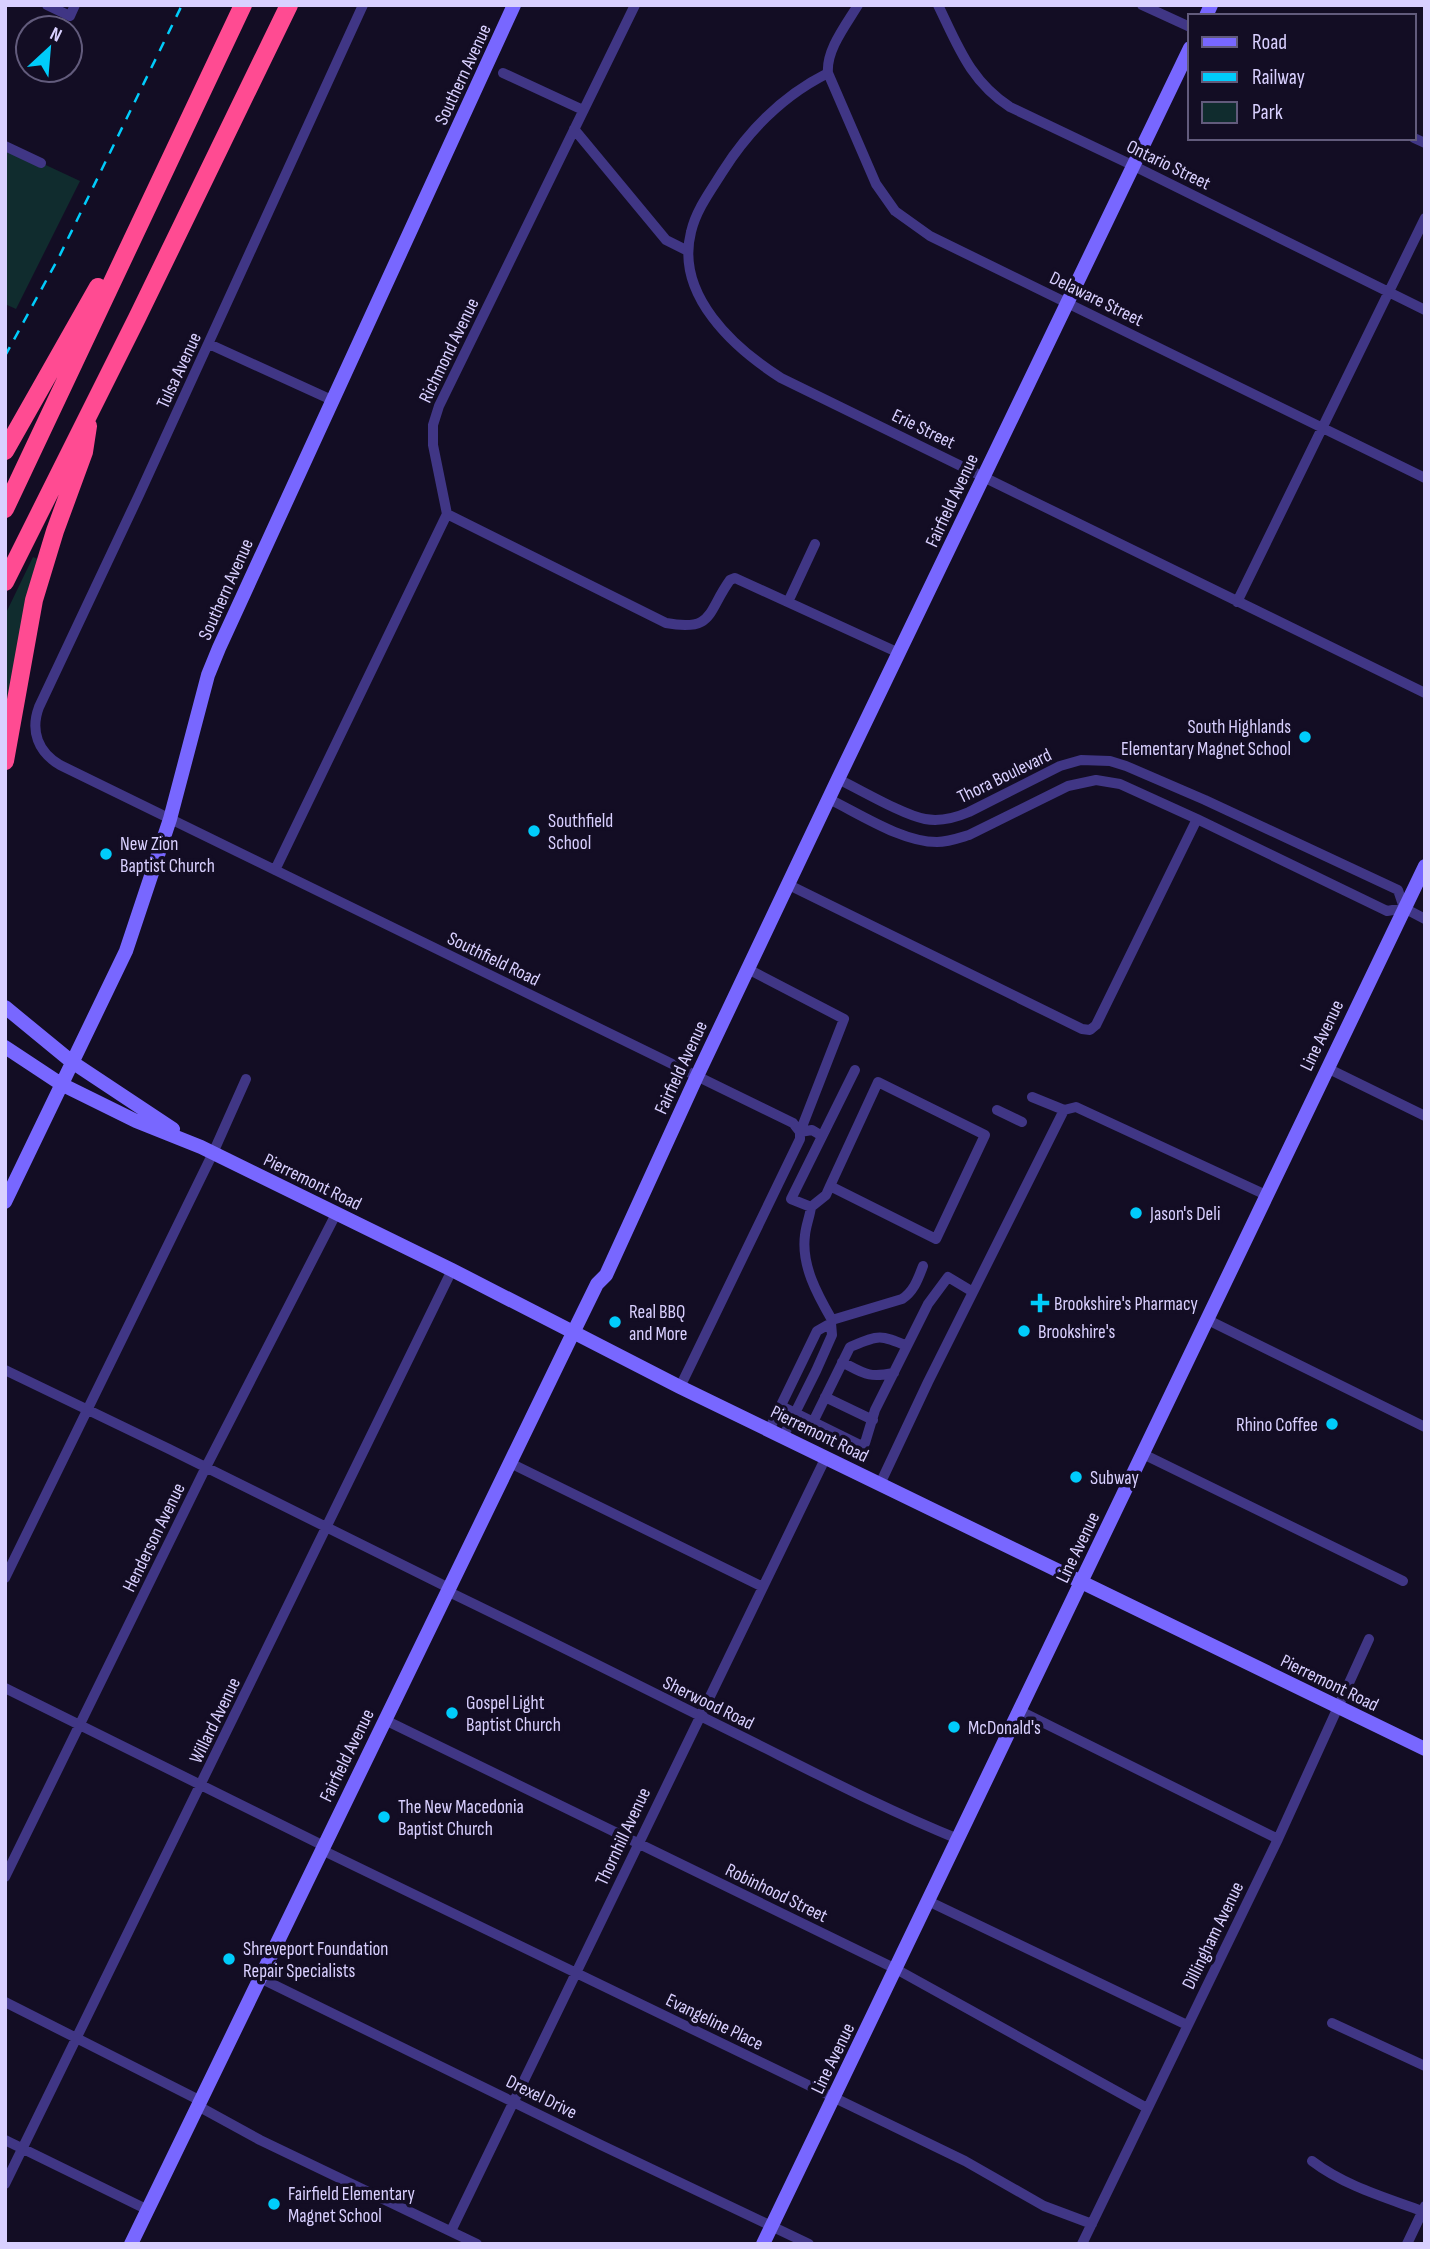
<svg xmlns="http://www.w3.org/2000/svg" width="1430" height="2249" viewBox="0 0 1430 2249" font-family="'Sofia Sans Condensed',sans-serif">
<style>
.green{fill:#102c2e}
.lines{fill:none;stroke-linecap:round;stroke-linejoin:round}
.street{stroke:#403685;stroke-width:10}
.secondary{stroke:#7867ff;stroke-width:14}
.highway{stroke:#ff4b92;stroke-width:18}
.rail{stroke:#00ccfb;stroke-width:2.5;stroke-dasharray:10 9;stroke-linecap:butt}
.poi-dot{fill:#00ccfb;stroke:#130d24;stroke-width:2.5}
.labels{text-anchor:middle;stroke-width:7;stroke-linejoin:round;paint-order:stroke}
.street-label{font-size:19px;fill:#d9d0ff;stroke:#130d24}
.poi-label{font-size:19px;fill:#d9d0ff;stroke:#130d24;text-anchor:start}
</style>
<rect width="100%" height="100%" fill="#130d24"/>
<path class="green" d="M 5,146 L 80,181 L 16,309 L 5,304 Z
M 33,557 L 38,559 L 5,729 L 5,615 Z"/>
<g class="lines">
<path class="street" d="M 47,5 L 70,16 L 75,5
M 363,5 L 139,495 L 39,707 C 30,731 38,752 60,765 L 793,1123 L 800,1132 L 812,1130 L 822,1136
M 858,5 C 846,25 826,50 828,73 L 876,184 L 895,211 L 930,236 L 1425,478
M 938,5 C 958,46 970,81 1010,107 L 1134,166 L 1425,310
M 1142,5 L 1190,27
M 503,73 L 583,110
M 828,73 C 784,95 749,130 723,171 C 711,190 696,210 691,232 C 675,295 734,348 781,378 L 1425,693
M 574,129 L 666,240 L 688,251
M 1414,138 L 1425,143
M 5,146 L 41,163
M 209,344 L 334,401
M 447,514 L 666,623 C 714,632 707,612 730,580 L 735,578 L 899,653
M 788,602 L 815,544
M 1237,602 L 1425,218
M 838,779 C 861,790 903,815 925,819 C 941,822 955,818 969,812 L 1060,766 L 1081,760 L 1110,761 L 1126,766 L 1205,800 L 1398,890 L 1404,908
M 829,799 C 860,814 902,842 937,842 C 948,842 959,838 969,835 L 1068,786 L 1096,780 L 1120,784 L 1197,819 L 1387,911 L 1404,908 L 1425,919
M 275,870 L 447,514 L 433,445 L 433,425 L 439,406 L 635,5
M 789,885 L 1082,1029 L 1090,1030 L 1096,1025 L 1197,819
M 1327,1068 L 1425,1116
M 1032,1097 L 1064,1110
M 997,1110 L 1022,1122
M 830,1186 L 936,1239 L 985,1135 L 878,1082 L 830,1186 L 826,1195 L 811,1207 L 791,1199 L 855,1070
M 811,1207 C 810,1216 806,1225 805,1235 C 801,1265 817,1294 832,1320
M 1208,1320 L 1425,1427
M 831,1323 L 832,1320 L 902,1299 C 914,1291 918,1279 923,1266
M 842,1362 C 865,1374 868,1378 894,1373
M 5,1370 L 169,1449 L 449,1588
M 680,1387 L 800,1139 L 800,1132 L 844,1019 L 748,969
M 825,1397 L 873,1420
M 781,1406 L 860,1445 L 865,1443 L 875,1410 L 928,1304 L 948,1277 L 973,1292
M 813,1422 L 850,1347 C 879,1335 879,1334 907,1346
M 769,1430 L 817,1331 L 831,1323 L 832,1335 L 816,1371 L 783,1437
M 1143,1454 L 1403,1581
M 510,1463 L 763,1587
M 880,1484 L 928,1382 L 1064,1110 L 1076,1107 L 1266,1195
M 5,1578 L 213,1153 L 246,1079
M 447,1591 C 551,1641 653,1693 757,1744 C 823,1777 889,1811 958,1839
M 5,1688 L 324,1846
M 1020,1711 L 1278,1839
M 385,1720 L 896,1969 L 1147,2108
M 322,1850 L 965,2161 L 1044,2206 L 1092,2224
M 5,1877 L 206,1467 L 336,1214
M 928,1901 L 1187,2025
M 260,1978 L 601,2145 L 809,2244
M 5,2002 L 201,2101
M 1332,2023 L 1425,2066
M 198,2106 L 260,2140 L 477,2244
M 5,2140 L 148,2210
M 1312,2161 C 1345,2186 1384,2197 1422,2211 L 1425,2214
M 5,2184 L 452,1270
M 451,2231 L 826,1457
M 1082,2244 L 1278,1839 L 1369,1639
M 1407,2244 L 1425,2206"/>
<path class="secondary" d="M 1206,16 L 1211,5
M 5,1007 L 72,1062 L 173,1129
M 5,1047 L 61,1084 L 136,1121 L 201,1147 L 452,1270 L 680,1387 L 1425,1749
M 5,1202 L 126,951 L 170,819 L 208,675 L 219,648 L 514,5
M 131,2244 L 573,1333 L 597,1284 L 606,1275 L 697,1076 L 838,779 L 1190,48
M 763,2244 L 1425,866"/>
<path class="highway" d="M 5,451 L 98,287
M 5,509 L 243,5
M 5,582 L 137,318 L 289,5
M 5,761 L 34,600 L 55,531 L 84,452 L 88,426"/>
<path class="rail" d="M 5,356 L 59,257 L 182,5"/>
</g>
<g class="poi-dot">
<circle cx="1305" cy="737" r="7"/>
<circle cx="534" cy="831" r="7"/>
<circle cx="106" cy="854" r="7"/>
<circle cx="1136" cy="1213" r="7"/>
<path d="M1036.5 1292.5h7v7h7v7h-7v7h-7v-7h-7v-7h7z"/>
<circle cx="615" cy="1322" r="7"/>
<circle cx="1024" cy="1331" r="7"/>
<circle cx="1332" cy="1424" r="7"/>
<circle cx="1076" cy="1477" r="7"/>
<circle cx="452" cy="1713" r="7"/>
<circle cx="954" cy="1727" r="7"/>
<circle cx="384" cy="1817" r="7"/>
<circle cx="229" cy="1959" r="7"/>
<circle cx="274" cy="2204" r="7"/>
</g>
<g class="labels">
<g class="street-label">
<text transform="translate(462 74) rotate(-65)" y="7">Southern Avenue</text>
<text transform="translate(1169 164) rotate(26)" y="7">Ontario Street</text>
<text transform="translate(1097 298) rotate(26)" y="7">Delaware Street</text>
<text transform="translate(448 350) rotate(-64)" y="7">Richmond Avenue</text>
<text transform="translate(178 370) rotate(-65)" y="7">Tulsa Avenue</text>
<text transform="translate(924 428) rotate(26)" y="7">Erie Street</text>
<text transform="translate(951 500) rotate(-65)" y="7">Fairfield Avenue</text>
<text transform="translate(225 589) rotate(-66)" y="7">Southern Avenue</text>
<text transform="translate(1004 775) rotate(-26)" y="7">Thora Boulevard</text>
<text transform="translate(494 958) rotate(26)" y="7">Southfield Road</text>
<text transform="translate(1321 1035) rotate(-64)" y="7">Line Avenue</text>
<text transform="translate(680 1067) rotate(-65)" y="7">Fairfield Avenue</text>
<text transform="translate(313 1181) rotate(26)" y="7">Pierremont Road</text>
<text transform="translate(820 1433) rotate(26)" y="7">Pierremont Road</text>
<text transform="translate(153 1537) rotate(-64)" y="7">Henderson Avenue</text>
<text transform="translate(1077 1547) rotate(-64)" y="7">Line Avenue</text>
<text transform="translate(1330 1682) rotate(26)" y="7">Pierremont Road</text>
<text transform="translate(709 1702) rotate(26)" y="7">Sherwood Road</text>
<text transform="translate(214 1720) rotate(-64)" y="7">Willard Avenue</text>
<text transform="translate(346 1755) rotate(-64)" y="7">Fairfield Avenue</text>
<text transform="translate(622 1836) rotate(-65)" y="7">Thornhill Avenue</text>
<text transform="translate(777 1892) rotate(26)" y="7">Robinhood Street</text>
<text transform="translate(1212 1935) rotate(-64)" y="7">Dillingham Avenue</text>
<text transform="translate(715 2021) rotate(26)" y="7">Evangeline Place</text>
<text transform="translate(832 2058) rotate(-64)" y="7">Line Avenue</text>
<text transform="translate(542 2096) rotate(26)" y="7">Drexel Drive</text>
</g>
<g class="poi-label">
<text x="1291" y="733" text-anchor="end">South Highlands<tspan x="1291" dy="22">Elementary Magnet School</tspan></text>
<text x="548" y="827">Southfield<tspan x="548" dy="22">School</tspan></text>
<text x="120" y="850">New Zion<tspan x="120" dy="22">Baptist Church</tspan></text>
<text x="1150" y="1220">Jason's Deli</text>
<text x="1054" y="1310">Brookshire's Pharmacy</text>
<text x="629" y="1318">Real BBQ<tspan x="629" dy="22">and More</tspan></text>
<text x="1038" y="1338">Brookshire's</text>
<text x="1318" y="1431" text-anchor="end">Rhino Coffee</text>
<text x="1090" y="1484">Subway</text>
<text x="466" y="1709">Gospel Light<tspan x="466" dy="22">Baptist Church</tspan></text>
<text x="968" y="1734">McDonald's</text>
<text x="398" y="1813">The New Macedonia<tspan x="398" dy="22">Baptist Church</tspan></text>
<text x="243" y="1955">Shreveport Foundation<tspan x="243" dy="22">Repair Specialists</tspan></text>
<text x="288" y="2200">Fairfield Elementary<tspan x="288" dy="22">Magnet School</tspan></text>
</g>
</g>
<rect width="1430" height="2249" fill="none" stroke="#d9d0ff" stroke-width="14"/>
<rect x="1188" y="14" width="228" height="126" fill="#130d24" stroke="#625b7c" stroke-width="2"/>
<rect x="1202" y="37" width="35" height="10" fill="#7867ff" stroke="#625b7c" stroke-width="2"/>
<text x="1252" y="49" font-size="21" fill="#d9d0ff">Road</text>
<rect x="1202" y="72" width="35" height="10" fill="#00ccfb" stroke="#625b7c" stroke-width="2"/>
<text x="1252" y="84" font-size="21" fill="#d9d0ff">Railway</text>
<rect x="1202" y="102" width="35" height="21" fill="#102c2e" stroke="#625b7c" stroke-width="2"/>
<text x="1252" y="119" font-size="21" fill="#d9d0ff">Park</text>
<g transform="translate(49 49) rotate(26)"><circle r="33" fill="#130d24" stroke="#625b7c" stroke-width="2"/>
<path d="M0-5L12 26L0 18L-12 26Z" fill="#00ccfb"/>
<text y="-10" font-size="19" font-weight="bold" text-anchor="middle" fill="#d9d0ff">N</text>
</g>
</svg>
